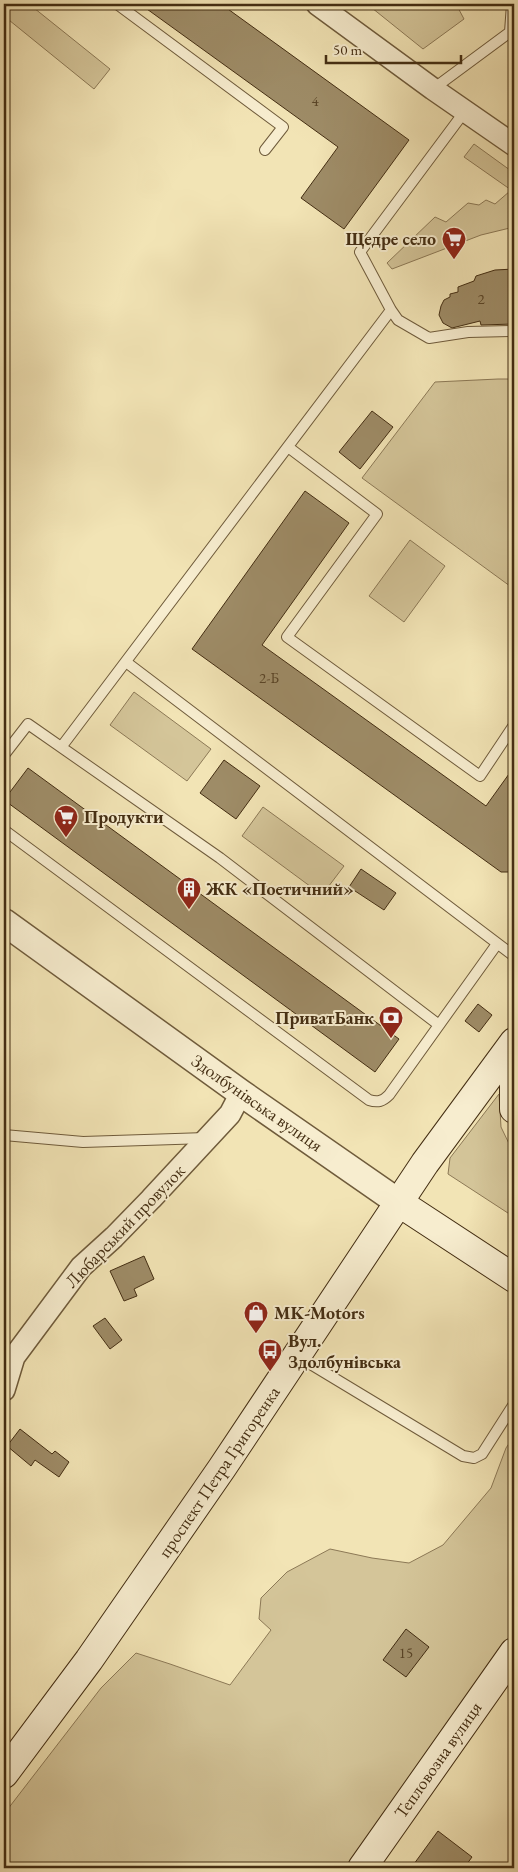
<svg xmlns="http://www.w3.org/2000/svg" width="518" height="1872" viewBox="0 0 518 1872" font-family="'EB Garamond',serif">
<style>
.green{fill:#d4c599;stroke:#8c7956}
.building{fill:#9e8c67;stroke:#432d12}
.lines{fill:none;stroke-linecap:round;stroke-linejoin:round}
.service-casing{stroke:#6f5b3b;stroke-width:12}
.minor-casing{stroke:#6f5b3b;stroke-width:24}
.tertiary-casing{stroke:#6f5b3b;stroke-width:29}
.secondary-casing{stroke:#432d12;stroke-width:30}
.service{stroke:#f7edcf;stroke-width:10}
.minor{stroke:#f7edcf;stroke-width:21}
.tertiary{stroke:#f7edcf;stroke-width:26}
.secondary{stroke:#f7edcf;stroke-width:28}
.labels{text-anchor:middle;stroke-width:4;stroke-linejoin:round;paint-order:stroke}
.number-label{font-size:15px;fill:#5a4527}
.poi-label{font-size:18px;font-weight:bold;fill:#432d12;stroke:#f7edcf;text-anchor:start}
.street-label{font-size:18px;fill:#432d12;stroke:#f7edcf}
</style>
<rect width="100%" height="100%" fill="#f2e4b5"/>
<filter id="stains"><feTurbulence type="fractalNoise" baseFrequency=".004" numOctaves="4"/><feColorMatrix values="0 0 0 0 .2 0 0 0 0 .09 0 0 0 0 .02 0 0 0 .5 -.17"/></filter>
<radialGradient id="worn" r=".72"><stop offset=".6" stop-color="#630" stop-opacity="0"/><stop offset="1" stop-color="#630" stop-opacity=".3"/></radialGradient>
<path class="green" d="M 4,4 L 29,4 L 110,69 L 94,89 L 4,16 Z
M 367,4 L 456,4 L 464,19 L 423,49 Z
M 474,144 L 514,173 L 514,192 L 464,157 Z
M 510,191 L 514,193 L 514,227 L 481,235 L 392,269 L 387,263 L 435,217 L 446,222 L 468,203 L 479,205 L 486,200 L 495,204 Z
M 498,379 L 514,379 L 514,589 L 362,478 L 435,382 Z
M 410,540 L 445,566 L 404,622 L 369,596 Z
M 134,692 L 211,749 L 187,781 L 110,725 Z
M 263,807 L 344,866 L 322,895 L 242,836 Z
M 499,1094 L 501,1127 L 514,1154 L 514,1217 L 448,1174 L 450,1158 Z
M 514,1436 L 514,1639 L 346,1868 L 4,1868 L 4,1814 L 101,1688 L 136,1653 L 170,1664 L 230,1685 L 271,1630 L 259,1619 L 261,1598 L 287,1572 L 330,1549 L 372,1558 L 409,1563 L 443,1545 L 491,1488 L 506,1448 Z"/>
<path class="building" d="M 140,4 L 221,4 L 409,140 L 344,229 L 301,198 L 338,147 Z
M 514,269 L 514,324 L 481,325 L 480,321 L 452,328 L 443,323 L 439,315 L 441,306 L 444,300 L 450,297 L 450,294 L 458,292 L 458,287 L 474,281 L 476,276 L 495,270 Z
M 372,411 L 393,427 L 360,469 L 339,452 Z
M 305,491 L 349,523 L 262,645 L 486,806 L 514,767 L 514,872 L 501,872 L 192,649 Z
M 224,760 L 260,786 L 236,819 L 200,793 Z
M 28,768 L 399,1039 L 375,1072 L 4,800 Z
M 361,869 L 396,893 L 384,910 L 349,887 Z
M 478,1004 L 492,1015 L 479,1032 L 465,1021 Z
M 144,1256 L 154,1279 L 134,1289 L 137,1296 L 124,1301 L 110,1271 Z
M 105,1318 L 122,1340 L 110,1349 L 93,1326 Z
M 20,1429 L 52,1454 L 55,1451 L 69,1462 L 59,1477 L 35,1460 L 31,1466 L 7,1446 Z
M 406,1629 L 429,1647 L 406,1677 L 383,1660 Z
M 438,1831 L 472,1857 L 464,1868 L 411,1868 Z"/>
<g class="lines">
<defs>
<path id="service" d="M 117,4 L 283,127 L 265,150
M 433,89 L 510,32 L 512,4
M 465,111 L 360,252 L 391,310 L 398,320 L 429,338 L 468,332 L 514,331
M 288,447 L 377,514 L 287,637 L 480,776 L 514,725
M 126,662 L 514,956
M 62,746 L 391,310
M 4,755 L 28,724 L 220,858 L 439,1025
M 4,830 L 369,1100 C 378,1103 383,1101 389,1095 L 497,944
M 4,1135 L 83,1142 L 206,1138
M 299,1357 L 463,1456 L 474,1458 L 482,1454 L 514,1404"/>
<path id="minor" d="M 317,4 L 433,89 L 514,145
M 4,1390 L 14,1357 L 81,1267 L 114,1237 L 151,1199 L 230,1114 L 241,1093"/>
<path id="tertiary" d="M 4,922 L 241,1093 L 398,1202"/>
<path id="secondary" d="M 514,1081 L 514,1109
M 398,1202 L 514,1278
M 4,1774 L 89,1660 L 222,1468 L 425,1163 L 514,1042
M 362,1868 L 514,1652"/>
</defs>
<use href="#service" class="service-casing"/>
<use href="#minor" class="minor-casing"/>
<use href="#tertiary" class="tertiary-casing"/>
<use href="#secondary" class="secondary-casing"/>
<use href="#service" class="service"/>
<use href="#minor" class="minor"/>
<use href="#tertiary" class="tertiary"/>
<use href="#secondary" class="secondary"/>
</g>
<defs>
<symbol id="supermarket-pin" viewBox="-11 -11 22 30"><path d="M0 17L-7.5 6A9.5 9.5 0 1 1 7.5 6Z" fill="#8f2418" stroke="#f7edcf"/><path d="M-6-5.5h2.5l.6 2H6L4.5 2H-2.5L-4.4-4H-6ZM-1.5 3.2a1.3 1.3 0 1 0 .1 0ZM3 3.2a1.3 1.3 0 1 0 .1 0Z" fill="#fff"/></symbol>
<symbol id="building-pin" viewBox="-11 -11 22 30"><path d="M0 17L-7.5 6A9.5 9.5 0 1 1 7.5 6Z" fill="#8f2418" stroke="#f7edcf"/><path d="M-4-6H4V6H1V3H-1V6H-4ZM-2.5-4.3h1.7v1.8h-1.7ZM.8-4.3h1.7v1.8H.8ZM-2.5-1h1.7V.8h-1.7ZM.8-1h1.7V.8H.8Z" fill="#fff"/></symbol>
<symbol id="bank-pin" viewBox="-11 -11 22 30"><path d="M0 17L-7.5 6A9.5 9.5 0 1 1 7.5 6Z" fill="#8f2418" stroke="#f7edcf"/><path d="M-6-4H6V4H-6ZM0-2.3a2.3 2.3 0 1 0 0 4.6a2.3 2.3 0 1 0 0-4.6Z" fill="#fff"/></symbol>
<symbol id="shop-pin" viewBox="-11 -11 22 30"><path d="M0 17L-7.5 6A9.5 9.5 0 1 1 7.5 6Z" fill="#8f2418" stroke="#f7edcf"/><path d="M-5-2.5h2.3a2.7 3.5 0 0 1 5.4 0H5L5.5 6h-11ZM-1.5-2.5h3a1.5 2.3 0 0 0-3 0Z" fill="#fff"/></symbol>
<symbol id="bus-pin" viewBox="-11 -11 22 30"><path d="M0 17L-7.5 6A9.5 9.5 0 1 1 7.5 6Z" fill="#8f2418" stroke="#f7edcf"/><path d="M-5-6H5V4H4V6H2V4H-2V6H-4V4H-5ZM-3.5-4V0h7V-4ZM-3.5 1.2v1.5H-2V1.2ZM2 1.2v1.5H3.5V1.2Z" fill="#fff"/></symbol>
</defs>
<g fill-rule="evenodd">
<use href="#supermarket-pin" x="440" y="225" width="28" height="38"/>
<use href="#supermarket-pin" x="52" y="803" width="28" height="38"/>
<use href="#building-pin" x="175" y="875" width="28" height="38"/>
<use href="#bank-pin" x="377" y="1004" width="28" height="38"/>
<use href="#shop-pin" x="242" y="1299" width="28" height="38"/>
<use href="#bus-pin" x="256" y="1337" width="28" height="38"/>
</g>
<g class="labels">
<g class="number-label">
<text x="315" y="106">4</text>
<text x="481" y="304">2</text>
<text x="269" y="683">2-Б</text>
<text x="406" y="1658">15</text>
</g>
<g class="poi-label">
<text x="436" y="245" text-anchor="end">Щедре село</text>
<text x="84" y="823">Продукти</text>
<text x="206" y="895">ЖК «Поетичний»</text>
<text x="374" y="1024" text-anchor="end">ПриватБанк</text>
<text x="274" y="1319">MK-Motors</text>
<text x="288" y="1347">Вул.<tspan x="288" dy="21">Здолбунівська</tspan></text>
</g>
<g class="street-label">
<text transform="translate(257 1103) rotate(35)" y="6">Здолбунівська вулиця</text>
<text transform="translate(125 1226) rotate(-46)" y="6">Любарський провулок</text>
<text transform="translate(219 1472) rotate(-56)" y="6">проспект Петра Григоренка</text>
<text transform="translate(438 1760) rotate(-55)" y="6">Тепловозна вулиця</text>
</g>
</g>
<rect width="518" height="1872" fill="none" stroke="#f2e4b5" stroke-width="20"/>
<rect x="5" y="5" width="508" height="1862" fill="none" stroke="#432d12" stroke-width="2.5"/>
<rect x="10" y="10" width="498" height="1852" fill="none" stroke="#432d12"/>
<path d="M326 55v8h135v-8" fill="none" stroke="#432d12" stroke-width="2.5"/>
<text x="333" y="55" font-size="15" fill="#432d12" stroke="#f7edcf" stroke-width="4" paint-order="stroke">50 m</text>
<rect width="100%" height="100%" filter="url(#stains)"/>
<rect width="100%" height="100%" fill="url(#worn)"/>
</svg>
